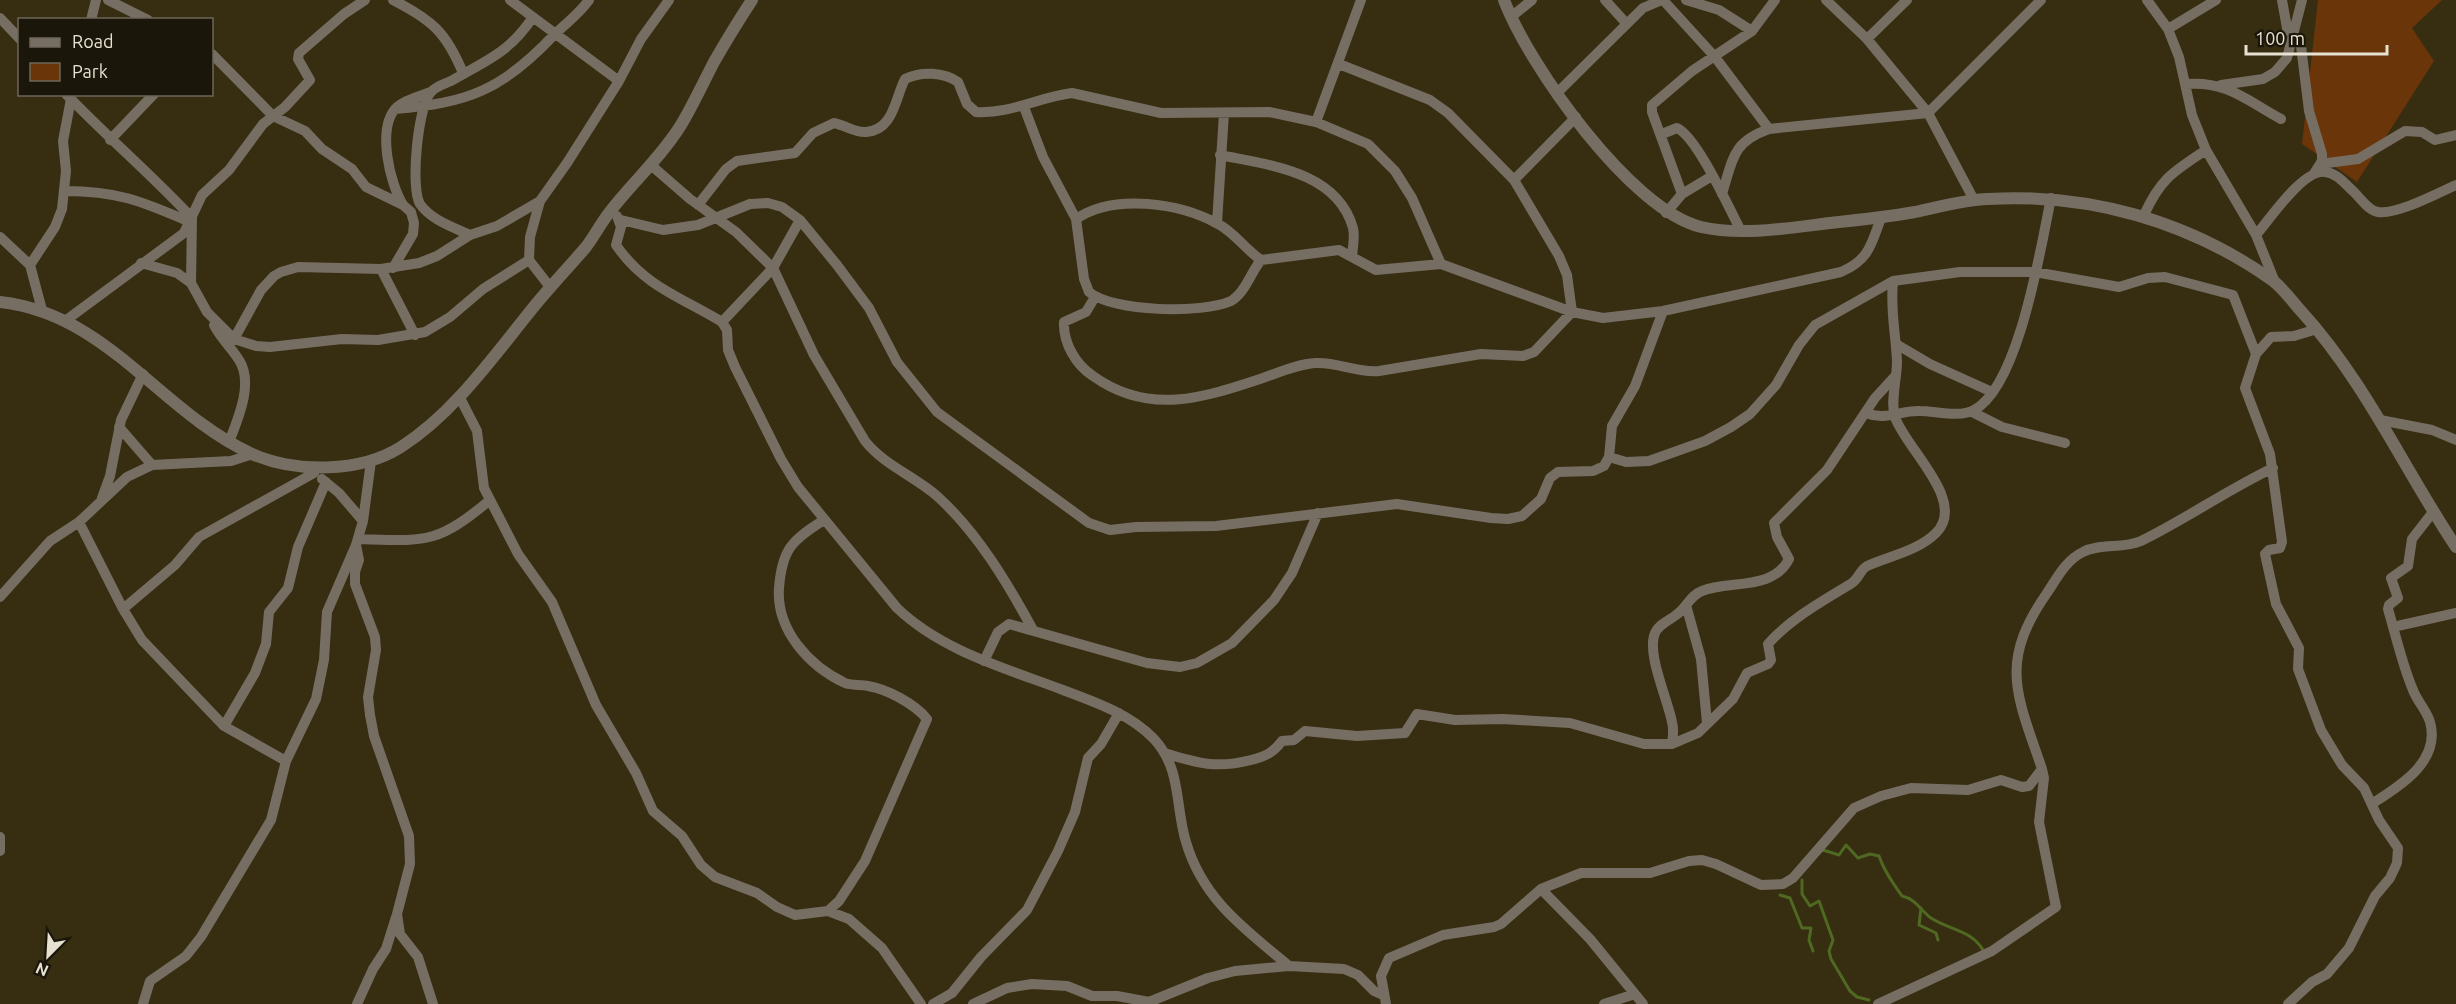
<svg xmlns="http://www.w3.org/2000/svg" width="2456" height="1004" viewBox="0 0 2456 1004" font-family="Ubuntu,sans-serif">
<style>
.green{fill:#6a3509}
.lines{fill:none;stroke-linecap:round;stroke-linejoin:round}
.stream{stroke:#4f6923;stroke-width:3}
.minor{stroke:#776e63;stroke-width:10}
.tertiary{stroke:#776e63;stroke-width:12}
</style>
<rect width="100%" height="100%" fill="#372d11"/>
<path class="green" d="M 2318,0 L 2442,0 L 2412,28 L 2434,61 L 2357,182 L 2302,144 Z"/>
<g class="lines">
<path class="stream" d="M 1823,850 L 1839,855 L 1846,845 L 1858,858 L 1870,854 L 1879,856 C 1884,871 1893,883 1902,896 C 1916,899 1921,911 1931,918 C 1949,930 1973,930 1984,952
M 1802,880 L 1802,894 L 1810,906 L 1819,901 L 1833,940 L 1829,951 L 1831,959 L 1850,991 L 1857,997 L 1869,1000
M 1780,895 L 1790,898 L 1802,928 L 1811,928 L 1809,940 L 1813,951
M 1921,908 L 1919,925 L 1936,933 L 1938,940"/>
<path class="minor" d="M 108,0 L 148,20
M 393,0 C 432,20 446,32 463,73
M 510,0 L 619,81
M 1605,0 L 1626,23
M 1663,0 L 1715,57 L 1769,129
M 1686,0 L 1719,10 L 1752,31
M 1826,0 L 1867,39 L 1928,113 L 1974,200
M 2147,0 L 2168,29 L 2179,57 L 2192,115 L 2206,150 L 2256,235 L 2275,282
M 2282,0 L 2287,28 L 2301,46 L 2309,111 L 2322,154 L 2322,161 L 2315,172
M 1511,17 L 1532,0
M 0,18 L 20,39
M 91,20 L 96,0
M 2168,29 L 2216,0
M 1867,39 L 1907,0
M 212,54 L 273,116 L 305,131 L 322,149 L 352,169 L 366,187 L 403,205 L 411,212 L 414,223 L 413,234 L 393,268
M 2186,84 C 2228,81 2246,100 2281,119
M 2221,85 L 2263,79 L 2275,72 L 2287,58 L 2302,0
M 1557,93 L 1643,8 L 1662,0
M 66,94 C 107,137 152,175 192,218 L 191,283
M 1024,107 L 1043,157 L 1076,219 L 1084,279 L 1089,292 C 1113,312 1202,314 1231,301 C 1245,293 1251,272 1261,260 L 1339,250 L 1376,270 L 1441,264 L 1572,312 L 1603,318 L 1663,311 L 1841,272 C 1869,260 1871,245 1881,218
M 395,109 C 468,103 502,90 553,36 C 565,24 579,14 589,0
M 1316,122 L 1361,0
M 1662,134 L 1677,128 C 1697,137 1729,208 1740,229
M 110,140 L 154,94
M 1220,155 C 1268,165 1337,171 1353,228 C 1355,236 1353,247 1352,256
M 2320,164 L 2358,159 L 2405,131 L 2422,132 L 2435,140 L 2456,135
M 652,166 L 690,199 L 736,232 L 773,268 L 814,355 L 865,441 C 884,465 914,476 937,496 C 977,532 1007,582 1033,630
M 1514,180 L 1576,117
M 64,191 C 118,191 141,201 190,222
M 1682,194 L 1652,112 L 1652,105 L 1692,71 L 1752,31 L 1775,0
M 1722,194 C 1733,159 1732,142 1769,129 L 1928,113 L 2041,0
M 540,201 L 530,237 L 529,260 L 550,287
M 403,205 C 390,184 376,127 397,107 C 406,99 420,96 431,92
M 698,205 L 726,169 L 737,161 L 795,153 L 813,133 L 834,123 C 845,125 855,133 866,132 C 894,130 895,98 905,79 C 921,71 944,72 958,82 L 967,104 L 976,112 C 1011,114 1039,97 1072,93 L 1161,113 L 1269,112 L 1316,122 L 1368,144 L 1395,171 L 1412,198 L 1441,264
M 1666,213 L 1682,194 L 1712,176
M 2144,215 C 2161,178 2173,172 2206,150
M 617,216 L 621,227 L 616,245 C 645,287 681,297 722,322 L 727,330 L 728,350 L 735,367 L 781,459 L 798,487 L 897,608 C 942,651 1005,668 1063,690 C 1095,702 1130,714 1154,739 C 1182,769 1175,807 1186,842 C 1203,900 1245,929 1289,966
M 1076,219 C 1114,193 1180,203 1218,224 C 1234,232 1245,249 1261,260
M 621,220 L 663,230 L 698,225 L 750,204 L 768,203 L 782,207 L 800,220 L 837,265 L 869,308 L 897,362 L 937,412 L 1089,523 L 1110,530 L 1136,527 L 1216,526 L 1397,504 L 1491,518 L 1508,519 L 1522,516 L 1541,499 L 1550,478 L 1558,472 L 1593,471 L 1604,466 L 1609,457 L 1612,426 L 1635,386 L 1663,311
M 1217,223 L 1224,113
M 470,235 C 453,227 431,220 420,204 C 410,188 418,105 431,92 C 436,86 444,84 451,81 C 487,60 509,53 533,17
M 2256,235 C 2270,219 2303,169 2325,172 C 2337,173 2345,184 2354,192 C 2361,199 2369,211 2378,212 C 2397,215 2438,193 2456,185
M 0,237 L 30,265 L 42,310
M 141,263 L 177,273 L 191,283 L 207,312 L 234,339 L 256,346 L 270,347 L 342,339 L 378,340 L 425,332 L 450,317 L 483,289 L 529,260
M 30,265 L 55,227 L 62,209 L 66,171 L 63,141 L 71,99
M 381,269 L 415,335
M 1095,297 L 1086,312 L 1064,322 C 1063,343 1076,365 1093,376 C 1149,416 1203,398 1263,378 C 1280,372 1298,364 1316,363 C 1338,362 1357,373 1379,371 L 1481,354 L 1523,356 L 1534,352 L 1572,312 L 1567,275 L 1559,256 L 1514,180 L 1448,113 L 1430,100 L 1339,64
M 65,321 L 184,233 L 202,195 L 229,170 L 263,124 L 285,107 L 310,80 L 298,59 L 299,53 L 344,14 L 365,0
M 722,322 L 773,268 L 800,220
M 214,325 C 221,339 231,347 239,360 C 254,383 238,419 229,442
M 234,339 L 261,290 L 274,276 L 281,272 L 298,267 L 381,269 L 419,263 L 437,256 L 470,235 L 497,226 L 540,201 L 567,163 L 619,81 L 641,39 L 669,0
M 1896,344 L 1930,364 L 1992,392
M 2256,354 L 2271,337 L 2294,336 L 2317,329
M 459,396 L 477,431 L 484,488 L 518,554 L 552,602 L 596,705 L 636,773 L 653,811 L 682,836 L 701,865 L 715,877 L 757,893 L 777,907 L 795,915 L 828,911 L 849,919 L 882,948 L 921,1004
M 1972,412 L 2002,427 L 2065,443
M 1866,413 C 1886,421 1900,410 1920,411 C 1935,411 1960,418 1974,410 C 2019,387 2041,246 2051,198
M 2380,420 L 2432,430 L 2456,440
M 119,427 L 152,465
M 1609,457 L 1626,462 L 1649,461 L 1705,441 L 1731,427 L 1750,414 L 1776,385 L 1799,345 L 1815,325 L 1893,281 L 1960,272 L 2035,272 L 2119,287 L 2148,278 L 2165,277 L 2233,295 L 2256,354 L 2245,388 L 2270,454 L 2282,542 L 2280,548 L 2269,550 L 2265,554 L 2276,604 L 2299,648 L 2298,669 L 2321,730 L 2342,765 L 2364,788 L 2379,820 L 2398,848 L 2397,863 L 2390,878 L 2375,896 L 2349,948 L 2327,974 L 2312,982 L 2288,1004
M 322,479 L 339,493 L 363,521
M 102,498 L 110,476 L 121,420 L 143,374
M 824,520 C 792,540 782,549 779,588 C 776,630 809,666 845,683 C 852,686 861,684 868,686 C 887,689 915,704 927,719 L 865,861 L 839,901 L 828,911
M 79,522 L 123,609 L 142,640 L 224,726 L 286,761
M 358,539 C 426,541 436,545 490,500
M 356,545 L 359,560 L 355,572 L 355,584 L 375,637 L 376,650 L 368,697 L 370,715 L 374,736 L 409,836 L 410,864 L 397,914 L 400,934 L 418,957 L 433,1004
M 0,597 L 50,541 L 79,522 L 127,477 L 152,465 L 231,461 L 253,454
M 1686,605 L 1701,659 L 1707,723
M 123,609 L 175,565 L 199,537 L 314,473
M 2393,627 L 2456,613
M 984,661 L 998,632 L 1009,624 L 1147,663 L 1180,667 L 1197,663 L 1232,643 L 1274,600 L 1292,573 L 1318,513
M 224,726 L 255,673 L 266,644 L 269,612 L 288,588 L 298,547 L 326,482
M 1672,744 C 1673,737 1674,729 1672,722 C 1668,700 1646,653 1655,633 C 1659,624 1669,621 1676,615 C 1687,608 1689,596 1702,591 C 1729,580 1773,591 1789,559 L 1777,537 L 1774,523 L 1827,470 L 1875,398 L 1896,375
M 1164,753 C 1197,763 1216,769 1251,760 C 1266,756 1273,753 1282,741 L 1294,740 L 1305,731 L 1357,736 L 1405,733 L 1417,714 L 1455,720 L 1503,719 L 1570,723 L 1644,744 L 1672,744 L 1698,733 L 1733,699 L 1747,673 L 1768,664 L 1771,660 L 1768,644 C 1791,618 1823,601 1852,583 C 1859,578 1860,570 1867,566 C 1889,556 1918,551 1936,533 C 1968,501 1905,448 1895,417 C 1890,402 1897,379 1897,362 C 1896,333 1890,313 1893,281
M 2373,803 C 2400,786 2441,761 2430,722 C 2427,711 2417,701 2413,690 C 2402,664 2396,636 2388,609 L 2389,605 L 2398,598 L 2391,578 L 2408,566 L 2412,539 L 2433,512
M 0,837 L 0,851
M 1541,889 L 1590,939 L 1643,1004
M 143,1004 L 150,981 L 186,956 L 201,937 L 271,820 L 286,761 L 316,699 L 324,660 L 327,612 L 356,545 L 363,521 L 371,461
M 357,1004 L 373,969 L 386,949 L 396,917
M 933,1004 L 952,993 L 981,957 L 1027,910 L 1058,851 L 1075,812 L 1088,758 L 1101,744 L 1119,713
M 973,1004 L 1007,988 L 1032,984 L 1067,986 L 1092,996 L 1117,996 L 1149,1002 L 1208,978 L 1235,971 L 1289,966 L 1344,969 L 1358,975 L 1374,991 L 1383,995
M 1386,1004 L 1381,976 L 1389,958 L 1443,935 L 1494,927 L 1501,924 L 1541,889 L 1581,873 L 1650,873 L 1689,861 L 1702,860 L 1716,864 L 1761,885 L 1783,884 L 1793,878 L 1854,808 L 1881,796 L 1911,788 L 1968,790 L 2001,780 L 2022,787 L 2029,786 L 2042,769 C 2017,695 1998,663 2047,593 C 2057,578 2066,560 2083,552 C 2100,543 2123,549 2141,541 C 2186,519 2227,490 2273,468
M 1604,1004 L 1635,994
M 1878,1004 L 1992,951 L 2056,907 L 2039,822 L 2044,778 L 2042,769"/>
<path class="tertiary" d="M 1504,0 C 1529,66 1631,210 1701,227 C 1741,236 1789,228 1830,223 C 1859,220 1887,217 1915,212 C 1939,207 1963,200 1988,199 C 2090,193 2188,221 2272,280 C 2283,288 2292,301 2301,311 C 2365,381 2404,469 2456,547
M 0,302 C 108,314 159,411 252,454 C 295,473 360,473 401,447 C 454,413 493,357 532,309 C 549,288 568,268 586,247 C 595,235 602,221 612,209 C 635,180 661,157 681,125 C 693,105 703,83 714,62 C 726,41 739,20 752,0"/>
</g>
<rect x="18" y="18" width="195" height="78" fill="#1a160a" stroke="#6c675a" stroke-width="1.5"/>
<rect x="30" y="38" width="30" height="9" fill="#776e63" stroke="#6c675a" stroke-width="1.5"/>
<text x="72" y="48" font-size="18" fill="#e7e1d1">Road</text>
<rect x="30" y="63" width="30" height="18" fill="#6a3509" stroke="#6c675a" stroke-width="1.5"/>
<text x="72" y="78" font-size="18" fill="#e7e1d1">Park</text>
<g transform="translate(48 956) rotate(204)" stroke="#1a160a" stroke-width="4.5" paint-order="stroke">
<path d="M0-4.5L10 22L0 15L-10 22Z" fill="#e7e1d1"/>
<text y="-9" font-size="16" font-weight="bold" text-anchor="middle" fill="#e7e1d1">N</text>
</g>
<path d="M2246 45v9h141v-9" fill="none" stroke="#e7e1d1" stroke-width="3"/>
<text x="2255" y="45" font-size="18" fill="#e7e1d1" stroke="#1a160a" stroke-width="4.5" paint-order="stroke">100 m</text>
</svg>
